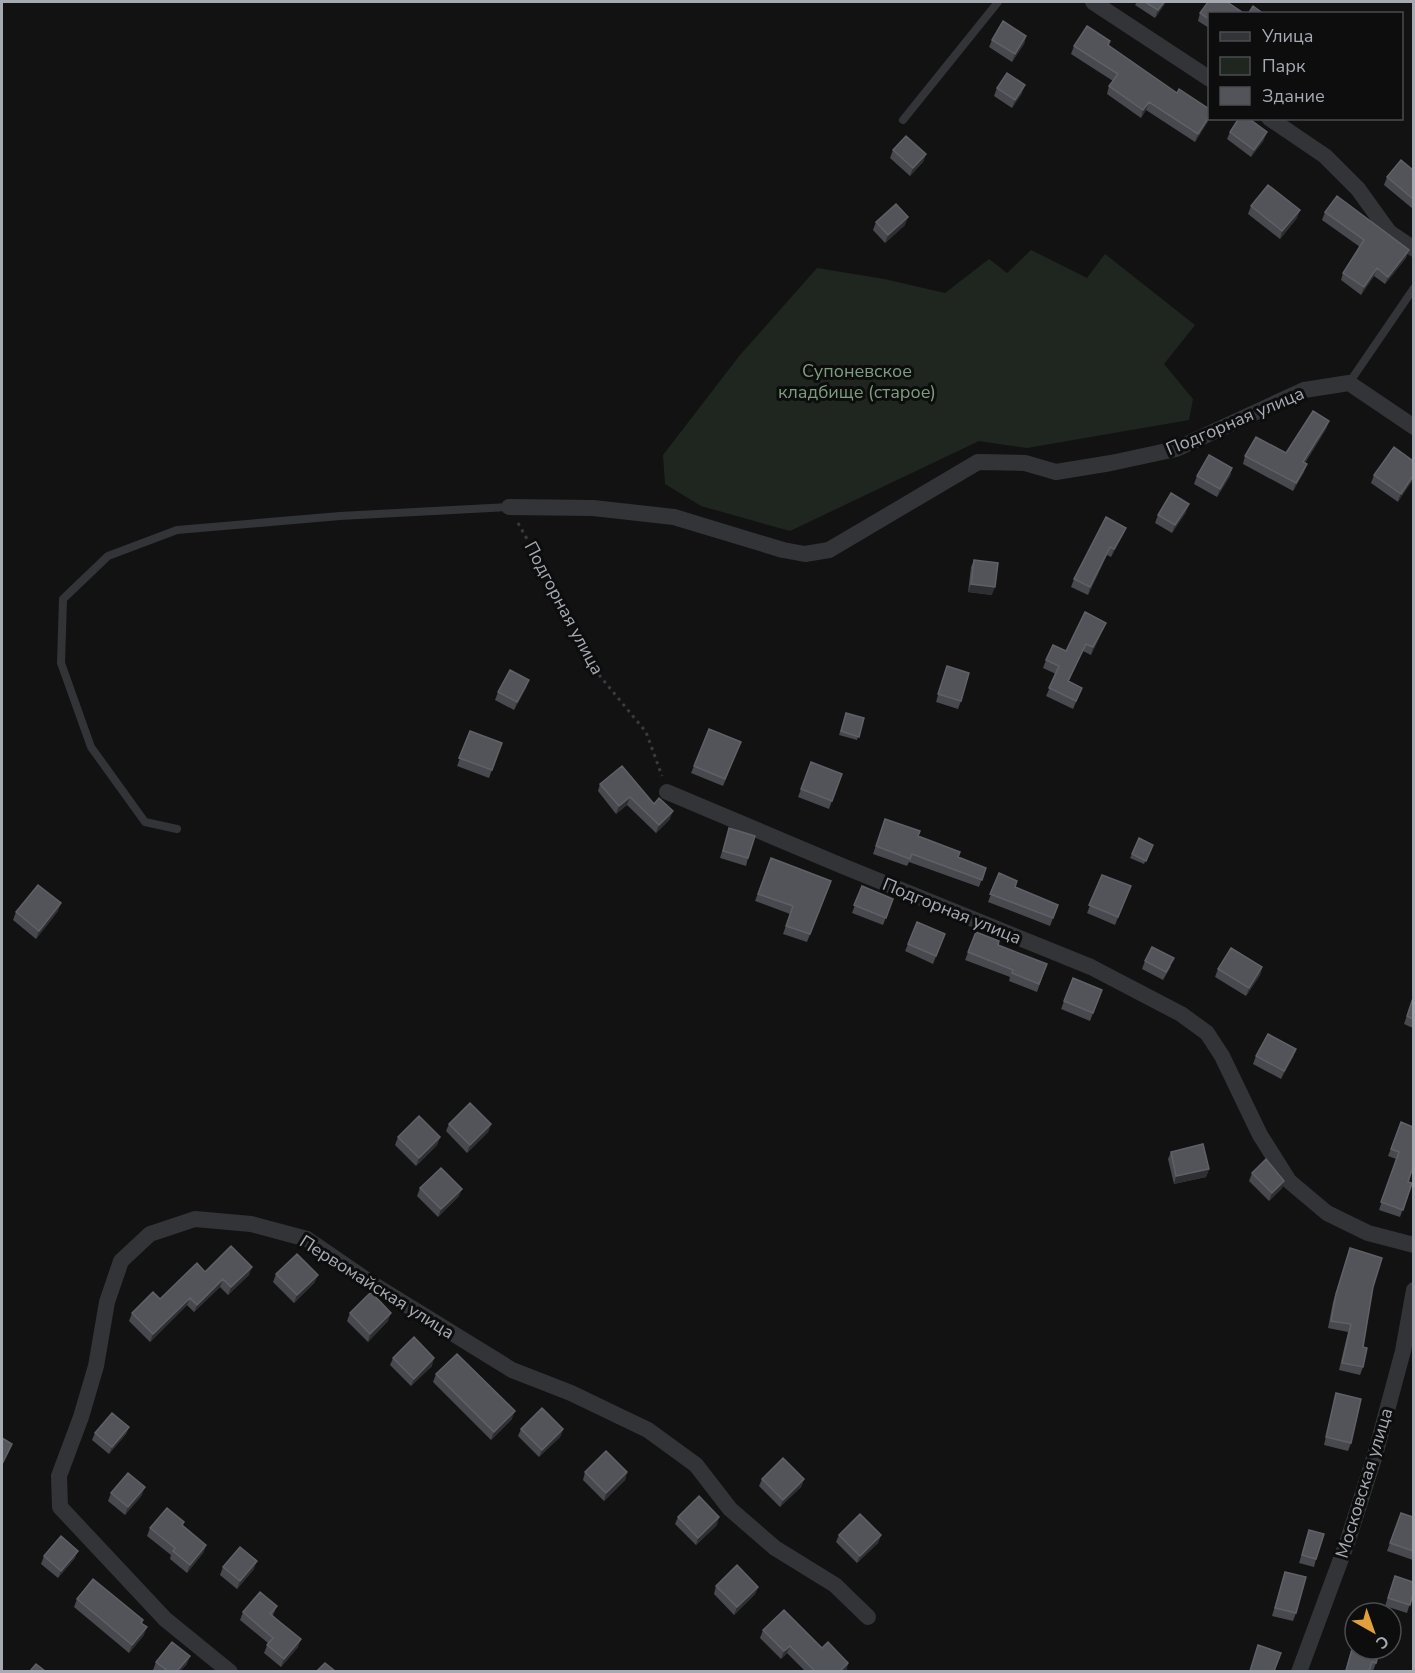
<svg xmlns="http://www.w3.org/2000/svg" width="1415" height="1673" viewBox="0 0 1415 1673" font-family="'Nunito Sans',sans-serif">
<style>
.green{fill:#1f261f}
.lines{fill:none;stroke-linecap:round;stroke-linejoin:round}
.path{stroke:#393b3f;stroke-width:3;stroke-dasharray:3 4.5;stroke-linecap:butt}
.lane{stroke:#333438;stroke-width:8}
.street{stroke:#333438;stroke-width:16}
.wall{fill:#48494e}
.shaded-wall{fill:#2e2f32}
.building{fill:#525459;stroke:#5f6167;stroke-width:1.5}
.labels{text-anchor:middle;stroke-width:6;stroke-linejoin:round;paint-order:stroke}
.park-label{font-size:18px;fill:#7d9c7d;stroke:#0d0d0e}
.street-label{font-size:18px;fill:#a5aab3;stroke:#0d0d0e}
</style>
<rect width="100%" height="100%" fill="#121213"/>
<path class="green" d="M 1031,250 L 1087,278 L 1105,254 L 1195,325 L 1164,364 L 1193,399 L 1189,420 L 1027,448 L 979,441 L 790,531 L 701,506 L 665,484 L 663,455 L 740,355 L 817,268 L 884,279 L 945,293 L 989,259 L 1007,273 Z"/>
<g class="lines">
<path class="path" d="M 518,523 L 580,633 L 595,670 L 646,732 L 662,776"/>
<path class="lane" d="M 903,120 L 998,2
M 1349,383 L 1414,288
M 177,829 L 145,822 L 91,747 L 61,663 L 63,599 L 108,556 L 177,530 L 340,516 L 509,507"/>
<path class="street" d="M 1093,2 L 1210,79
M 1269,118 L 1325,156 L 1358,189 L 1389,232 L 1414,249
M 509,507 L 593,508 L 674,517 L 783,550 L 805,554 L 829,550 L 978,462 L 1025,463 L 1056,472 L 1111,463 L 1176,449 L 1304,390 L 1349,383 L 1414,427
M 667,792 L 840,865 L 1091,967 L 1181,1014 L 1207,1033 L 1222,1056 L 1260,1135 L 1289,1181 L 1327,1213 L 1368,1233 L 1414,1245
M 230,1672 L 165,1619 L 60,1507 L 59,1476 L 81,1417 L 96,1366 L 107,1302 L 121,1261 L 150,1234 L 195,1219 L 251,1224 L 307,1239 L 371,1283 L 512,1370 L 571,1393 L 648,1430 L 696,1465 L 730,1509 L 775,1548 L 835,1585 L 868,1617
M 1299,1672 L 1348,1540 L 1375,1455 L 1403,1351 L 1414,1290"/>
</g>
<path class="wall" d="M 1137,2 L 1166,2 L 1155,18 L 1135,5 Z
M 1200,13 L 1209,14 L 1209,28 L 1198,21 Z
M 1026,36 L 1024,44 L 1012,62 L 989,47 L 992,40 Z
M 1110,41 L 1108,46 L 1210,118 L 1195,142 L 1146,110 L 1141,118 L 1107,94 L 1109,86 L 1113,81 L 1071,54 L 1074,46 Z
M 997,88 L 1022,93 L 1012,108 L 994,96 Z
M 1230,132 L 1264,140 L 1251,157 L 1227,139 Z
M 893,150 L 926,154 L 923,162 L 910,176 L 890,158 Z
M 1413,170 L 1413,209 L 1384,185 L 1387,177 Z
M 1251,206 L 1297,218 L 1280,239 L 1248,214 Z
M 1325,212 L 1409,250 L 1406,258 L 1385,284 L 1374,276 L 1361,295 L 1341,280 L 1343,273 L 1360,247 L 1322,220 Z
M 876,222 L 905,225 L 885,243 L 873,230 Z
M 1329,421 L 1326,429 L 1305,463 L 1304,472 L 1293,491 L 1243,464 L 1245,456 L 1286,453 Z
M 1413,461 L 1398,502 L 1371,483 L 1374,475 Z
M 1232,468 L 1230,476 L 1217,497 L 1194,484 L 1197,476 Z
M 1186,512 L 1172,533 L 1155,523 L 1158,515 Z
M 1126,528 L 1123,535 L 1111,557 L 1107,555 L 1088,595 L 1071,587 L 1074,579 Z
M 974,560 L 992,595 L 968,592 L 971,567 Z
M 1106,623 L 1091,655 L 1083,651 L 1069,681 L 1082,688 L 1073,709 L 1046,696 L 1056,674 L 1043,668 L 1046,660 L 1066,651 Z
M 944,674 L 961,701 L 958,709 L 936,702 Z
M 529,680 L 526,688 L 514,710 L 495,700 L 498,692 Z
M 846,713 L 864,718 L 857,740 L 839,735 Z
M 470,731 L 502,743 L 489,778 L 457,766 Z
M 741,742 L 723,786 L 691,773 L 694,766 Z
M 811,762 L 842,774 L 829,809 L 798,797 Z
M 600,784 L 654,804 L 670,819 L 656,833 L 627,805 L 616,814 L 598,791 Z
M 885,819 L 958,857 L 986,868 L 979,887 L 909,862 L 907,866 L 873,854 Z
M 729,828 L 748,858 L 746,866 L 720,858 Z
M 1139,838 L 1153,845 L 1144,864 L 1130,858 Z
M 771,858 L 831,881 L 807,942 L 783,934 L 790,914 L 755,901 Z
M 999,873 L 1015,888 L 1058,905 L 1050,926 L 988,902 Z
M 1102,875 L 1131,886 L 1115,925 L 1087,913 Z
M 862,886 L 893,899 L 883,925 L 852,913 Z
M 58,911 L 36,939 L 13,920 L 16,912 Z
M 976,932 L 998,945 L 1047,964 L 1037,992 L 1009,981 L 1010,977 L 965,960 Z
M 945,934 L 933,964 L 905,951 L 908,944 Z
M 1145,961 L 1171,966 L 1163,980 L 1142,969 Z
M 1262,967 L 1260,975 L 1246,996 L 1215,977 L 1218,969 Z
M 1073,978 L 1102,990 L 1090,1021 L 1061,1009 Z
M 1413,998 L 1413,1028 L 1404,1024 Z
M 1296,1049 L 1293,1057 L 1281,1079 L 1253,1064 L 1256,1056 Z
M 1401,1122 L 1408,1182 L 1412,1183 L 1400,1217 L 1379,1210 L 1396,1159 L 1388,1156 Z
M 449,1124 L 491,1124 L 488,1132 L 467,1153 L 446,1131 Z
M 398,1137 L 440,1137 L 437,1145 L 416,1166 L 395,1145 Z
M 1171,1152 L 1209,1169 L 1206,1177 L 1174,1184 L 1168,1159 Z
M 1252,1173 L 1284,1181 L 1282,1188 L 1269,1201 L 1249,1181 Z
M 420,1188 L 459,1196 L 438,1217 L 417,1196 Z
M 1350,1248 L 1373,1287 L 1363,1347 L 1363,1367 L 1360,1375 L 1339,1370 L 1348,1332 L 1328,1328 L 1333,1302 Z
M 205,1272 L 249,1275 L 228,1295 L 220,1287 L 194,1312 L 187,1305 L 150,1342 L 129,1321 L 132,1313 L 160,1299 Z
M 276,1274 L 315,1282 L 294,1303 L 273,1282 Z
M 350,1313 L 388,1321 L 368,1342 L 347,1321 Z
M 393,1358 L 432,1366 L 411,1386 L 390,1365 Z
M 436,1374 L 512,1419 L 491,1440 L 433,1382 Z
M 1336,1393 L 1351,1443 L 1348,1451 L 1324,1445 L 1334,1401 Z
M 129,1427 L 126,1434 L 109,1454 L 92,1440 L 95,1433 Z
M 521,1429 L 563,1429 L 560,1437 L 539,1457 L 518,1436 Z
M 585,1472 L 627,1472 L 625,1480 L 604,1501 L 583,1480 Z
M 762,1479 L 804,1479 L 801,1487 L 780,1507 L 759,1486 Z
M 111,1493 L 142,1495 L 125,1515 L 108,1501 Z
M 1401,1513 L 1413,1517 L 1413,1560 L 1387,1551 Z
M 678,1517 L 717,1525 L 696,1545 L 675,1524 Z
M 150,1528 L 206,1545 L 203,1553 L 187,1573 L 170,1559 L 171,1555 L 147,1536 Z
M 1309,1530 L 1316,1559 L 1314,1567 L 1299,1563 Z
M 839,1535 L 881,1535 L 878,1543 L 857,1563 L 836,1542 Z
M 44,1556 L 75,1558 L 58,1578 L 41,1564 Z
M 223,1567 L 254,1569 L 237,1589 L 220,1575 Z
M 1285,1572 L 1296,1613 L 1293,1621 L 1272,1616 Z
M 1395,1576 L 1413,1594 L 1407,1613 L 1385,1606 Z
M 716,1586 L 758,1587 L 755,1594 L 734,1615 L 714,1594 Z
M 77,1599 L 143,1620 L 142,1623 L 144,1635 L 129,1653 L 74,1607 Z
M 277,1606 L 273,1615 L 298,1647 L 281,1667 L 264,1653 L 268,1643 L 240,1620 L 243,1612 Z
M 763,1630 L 848,1663 L 846,1671 L 805,1671 L 787,1653 L 781,1659 L 760,1638 Z
M 1355,1636 L 1355,1649 L 1376,1663 L 1373,1671 L 1370,1670 L 1369,1671 L 1345,1671 Z
M 156,1662 L 187,1664 L 180,1671 L 155,1671 L 153,1670 Z"/>
<path class="shaded-wall" d="M 1164,2 L 1166,2 L 1155,18 L 1158,10 Z
M 1026,36 L 1024,44 L 1012,62 L 1015,54 Z
M 1025,85 L 1022,93 L 1012,108 L 1015,100 Z
M 1149,102 L 1146,110 L 1141,118 L 1143,110 Z
M 1209,117 L 1209,118 L 1210,118 L 1195,142 L 1198,134 Z
M 1267,132 L 1264,140 L 1251,157 L 1254,150 Z
M 926,154 L 923,162 L 910,176 L 913,168 Z
M 1300,210 L 1297,218 L 1280,239 L 1282,231 Z
M 908,217 L 905,225 L 885,243 L 888,235 Z
M 1409,250 L 1406,258 L 1385,284 L 1388,277 Z
M 1377,268 L 1374,276 L 1361,295 L 1364,287 Z
M 1329,421 L 1326,429 L 1300,470 L 1303,462 Z
M 1307,464 L 1304,472 L 1293,491 L 1296,483 Z
M 1232,468 L 1230,476 L 1217,497 L 1220,489 Z
M 1413,476 L 1413,480 L 1398,502 L 1401,494 Z
M 1189,504 L 1186,512 L 1172,533 L 1175,525 Z
M 1126,528 L 1123,535 L 1111,557 L 1114,549 Z
M 1110,547 L 1107,555 L 1088,595 L 1090,587 Z
M 971,584 L 995,587 L 992,595 L 968,592 Z
M 1106,623 L 1103,630 L 1091,655 L 1093,647 Z
M 529,680 L 526,688 L 514,710 L 517,702 Z
M 630,797 L 627,805 L 616,814 L 619,806 Z
M 673,811 L 670,819 L 656,833 L 659,825 Z
M 61,903 L 58,911 L 36,939 L 39,931 Z
M 1262,967 L 1260,975 L 1246,996 L 1249,988 Z
M 1296,1049 L 1293,1057 L 1281,1079 L 1284,1071 Z
M 491,1124 L 488,1132 L 467,1153 L 470,1145 Z
M 440,1137 L 437,1145 L 416,1166 L 419,1158 Z
M 1209,1169 L 1206,1177 L 1174,1184 L 1176,1176 Z
M 1284,1181 L 1282,1188 L 1269,1201 L 1272,1193 Z
M 462,1189 L 459,1196 L 438,1217 L 441,1209 Z
M 252,1267 L 249,1275 L 228,1295 L 231,1287 Z
M 318,1275 L 315,1282 L 294,1303 L 297,1295 Z
M 223,1279 L 220,1287 L 194,1312 L 197,1305 Z
M 190,1298 L 187,1305 L 150,1342 L 153,1334 Z
M 391,1313 L 388,1321 L 368,1342 L 370,1334 Z
M 434,1358 L 432,1366 L 411,1386 L 414,1379 Z
M 515,1411 L 512,1419 L 491,1440 L 494,1432 Z
M 129,1427 L 126,1434 L 109,1454 L 112,1447 Z
M 563,1429 L 560,1437 L 539,1457 L 542,1450 Z
M 12,1444 L 9,1451 L 2,1466 L 2,1464 Z
M 627,1472 L 625,1480 L 604,1501 L 606,1493 Z
M 804,1479 L 801,1487 L 780,1507 L 783,1500 Z
M 145,1487 L 142,1495 L 125,1515 L 128,1507 Z
M 719,1517 L 717,1525 L 696,1545 L 698,1538 Z
M 881,1535 L 878,1543 L 857,1563 L 860,1556 Z
M 206,1545 L 203,1553 L 187,1573 L 190,1565 Z
M 78,1551 L 75,1558 L 58,1578 L 61,1571 Z
M 257,1561 L 254,1569 L 237,1589 L 240,1581 Z
M 758,1587 L 755,1594 L 734,1615 L 737,1607 Z
M 147,1627 L 144,1635 L 129,1653 L 132,1645 Z
M 301,1639 L 298,1647 L 281,1667 L 284,1659 Z
M 790,1646 L 787,1653 L 781,1659 L 784,1651 Z
M 190,1656 L 187,1664 L 180,1671 L 177,1671 Z
M 848,1663 L 846,1671 L 840,1671 Z"/>
<path class="building" d="M 1145,2 L 1164,2 L 1158,10 Z
M 1208,2 L 1227,2 L 1245,14 L 1209,14 L 1209,19 L 1200,13 Z
M 1253,6 L 1264,14 L 1248,14 Z
M 1003,21 L 1026,36 L 1015,54 L 992,40 Z
M 1087,26 L 1110,41 L 1108,45 L 1177,93 L 1179,89 L 1209,109 L 1209,117 L 1198,134 L 1149,102 L 1143,110 L 1109,86 L 1118,74 L 1074,46 Z
M 1007,73 L 1025,85 L 1015,100 L 997,88 Z
M 1239,118 L 1248,118 L 1267,132 L 1254,150 L 1230,132 Z
M 906,136 L 926,154 L 913,168 L 893,150 Z
M 1401,160 L 1413,170 L 1413,199 L 1387,177 Z
M 1268,185 L 1300,210 L 1282,231 L 1251,206 Z
M 1337,196 L 1409,250 L 1388,277 L 1377,268 L 1364,287 L 1343,273 L 1364,240 L 1325,212 Z
M 896,204 L 908,217 L 888,235 L 876,222 Z
M 1313,411 L 1329,421 L 1303,462 L 1307,464 L 1296,483 L 1245,456 L 1256,437 L 1286,453 Z
M 1394,447 L 1413,461 L 1413,476 L 1401,494 L 1374,475 Z
M 1209,455 L 1232,468 L 1220,489 L 1197,476 Z
M 1171,493 L 1189,504 L 1175,525 L 1158,515 Z
M 1106,517 L 1126,528 L 1114,549 L 1110,547 L 1090,587 L 1074,579 Z
M 974,560 L 998,563 L 995,587 L 971,584 Z
M 1085,612 L 1106,623 L 1093,647 L 1086,644 L 1068,681 L 1082,688 L 1076,701 L 1049,688 L 1059,666 L 1046,660 L 1053,645 L 1066,651 Z
M 947,666 L 969,673 L 961,701 L 938,694 Z
M 510,670 L 529,680 L 517,702 L 498,692 Z
M 846,713 L 864,718 L 859,737 L 841,731 Z
M 709,729 L 741,742 L 725,779 L 694,766 Z
M 470,731 L 502,743 L 492,770 L 459,758 Z
M 811,762 L 842,774 L 832,801 L 801,789 Z
M 622,766 L 654,804 L 659,798 L 673,811 L 659,825 L 630,797 L 619,806 L 600,784 Z
M 885,819 L 920,831 L 918,836 L 960,852 L 958,857 L 986,868 L 982,880 L 912,854 L 910,859 L 876,846 Z
M 729,828 L 755,836 L 748,858 L 723,851 Z
M 1139,838 L 1153,845 L 1146,861 L 1132,854 Z
M 771,858 L 831,881 L 810,934 L 786,926 L 793,906 L 758,894 Z
M 999,873 L 1017,881 L 1015,887 L 1058,905 L 1053,918 L 990,894 Z
M 1102,875 L 1131,886 L 1118,917 L 1089,905 Z
M 38,885 L 61,903 L 39,931 L 16,912 Z
M 862,886 L 893,899 L 886,918 L 854,905 Z
M 917,922 L 945,934 L 936,956 L 908,944 Z
M 976,932 L 999,941 L 998,945 L 1047,964 L 1039,984 L 1012,973 L 1013,970 L 968,952 Z
M 1152,947 L 1174,958 L 1166,972 L 1145,961 Z
M 1231,948 L 1262,967 L 1249,988 L 1218,969 Z
M 1073,978 L 1102,990 L 1093,1013 L 1064,1001 Z
M 1413,998 L 1413,1019 L 1407,1016 Z
M 1268,1034 L 1296,1049 L 1284,1071 L 1256,1056 Z
M 470,1103 L 491,1124 L 470,1145 L 449,1124 Z
M 419,1116 L 440,1137 L 419,1158 L 398,1137 Z
M 1401,1122 L 1413,1127 L 1413,1167 L 1408,1182 L 1412,1183 L 1403,1210 L 1381,1202 L 1399,1152 L 1391,1149 Z
M 1203,1144 L 1209,1169 L 1176,1176 L 1171,1152 Z
M 1266,1159 L 1284,1181 L 1272,1193 L 1252,1173 Z
M 441,1168 L 462,1189 L 441,1209 L 420,1188 Z
M 231,1246 L 252,1267 L 231,1287 L 223,1279 L 197,1305 L 190,1298 L 153,1334 L 132,1313 L 153,1292 L 160,1299 L 197,1263 L 205,1272 Z
M 1350,1248 L 1382,1258 L 1373,1287 L 1363,1347 L 1367,1348 L 1363,1367 L 1342,1363 L 1351,1324 L 1331,1321 L 1336,1294 Z
M 297,1254 L 318,1275 L 297,1295 L 276,1274 Z
M 371,1292 L 391,1313 L 370,1334 L 350,1313 Z
M 414,1337 L 434,1358 L 414,1379 L 393,1358 Z
M 457,1354 L 515,1411 L 494,1432 L 436,1374 Z
M 1336,1393 L 1361,1399 L 1351,1443 L 1326,1437 Z
M 542,1408 L 563,1429 L 542,1450 L 521,1429 Z
M 112,1413 L 129,1427 L 112,1447 L 95,1433 Z
M 2,1438 L 12,1444 L 2,1464 Z
M 606,1451 L 627,1472 L 606,1493 L 585,1472 Z
M 783,1458 L 804,1479 L 783,1500 L 762,1479 Z
M 128,1473 L 145,1487 L 128,1507 L 111,1493 Z
M 699,1496 L 719,1517 L 698,1538 L 678,1517 Z
M 167,1508 L 184,1522 L 182,1525 L 206,1545 L 190,1565 L 173,1551 L 175,1548 L 150,1528 Z
M 1401,1513 L 1413,1517 L 1413,1551 L 1390,1543 Z
M 860,1514 L 881,1535 L 860,1556 L 839,1535 Z
M 1309,1530 L 1324,1534 L 1316,1559 L 1302,1555 Z
M 61,1536 L 78,1551 L 61,1571 L 44,1556 Z
M 240,1547 L 257,1561 L 240,1581 L 223,1567 Z
M 737,1565 L 758,1587 L 737,1607 L 716,1586 Z
M 1285,1572 L 1306,1577 L 1296,1613 L 1275,1608 Z
M 1395,1576 L 1413,1582 L 1413,1594 L 1410,1605 L 1388,1598 Z
M 93,1579 L 143,1620 L 141,1623 L 147,1627 L 132,1645 L 77,1599 Z
M 260,1592 L 277,1606 L 270,1614 L 301,1639 L 284,1659 L 267,1645 L 273,1638 L 243,1612 Z
M 784,1610 L 822,1648 L 828,1642 L 848,1663 L 840,1671 L 815,1671 L 790,1646 L 784,1651 L 763,1630 Z
M 1355,1639 L 1355,1649 L 1380,1649 L 1376,1663 L 1372,1662 L 1369,1671 L 1346,1671 Z
M 172,1642 L 190,1656 L 177,1671 L 168,1671 L 156,1662 Z
M 1258,1645 L 1281,1653 L 1274,1671 L 1250,1671 Z
M 325,1663 L 335,1671 L 317,1671 Z
M 36,1664 L 45,1671 L 30,1671 Z"/>
<g class="labels">
<g class="park-label">
<text x="857" y="377">Супоневское<tspan x="857" dy="21">кладбище (старое)</tspan></text>
</g>
<g class="street-label">
<text transform="translate(1235 421) rotate(-23)" y="6">Подгорная улица</text>
<text transform="translate(564 608) rotate(62)" y="6">Подгорная улица</text>
<text transform="translate(952 911) rotate(22)" y="6">Подгорная улица</text>
<text transform="translate(377 1287) rotate(32)" y="6">Первомайская улица</text>
<text transform="translate(1364 1483) rotate(-73)" y="6">Московская улица</text>
</g>
</g>
<rect width="1415" height="1673" fill="none" stroke="#a5aab3" stroke-width="6"/>
<rect x="1208" y="12" width="195" height="108" fill="#0d0d0e" stroke="#4a4c50" stroke-width="1.5"/>
<rect x="1220" y="32" width="30" height="9" fill="#333438" stroke="#4a4c50" stroke-width="1.5"/>
<text x="1262" y="42" font-size="18" fill="#a5aab3">Улица</text>
<rect x="1220" y="57" width="30" height="18" fill="#1f261f" stroke="#4a4c50" stroke-width="1.5"/>
<text x="1262" y="72" font-size="18" fill="#a5aab3">Парк</text>
<rect x="1220" y="87" width="30" height="18" fill="#525459" stroke="#4a4c50" stroke-width="1.5"/>
<text x="1262" y="102" font-size="18" fill="#a5aab3">Здание</text>
<g transform="translate(1373 1631) rotate(140)"><circle r="28" fill="#0d0d0e" stroke="#4a4c50" stroke-width="1.5"/>
<path d="M0-4.5L10 22L0 15L-10 22Z" fill="#e1a03c"/>
<text y="-9" font-size="16" font-weight="bold" text-anchor="middle" fill="#a5aab3">С</text>
</g>
</svg>
